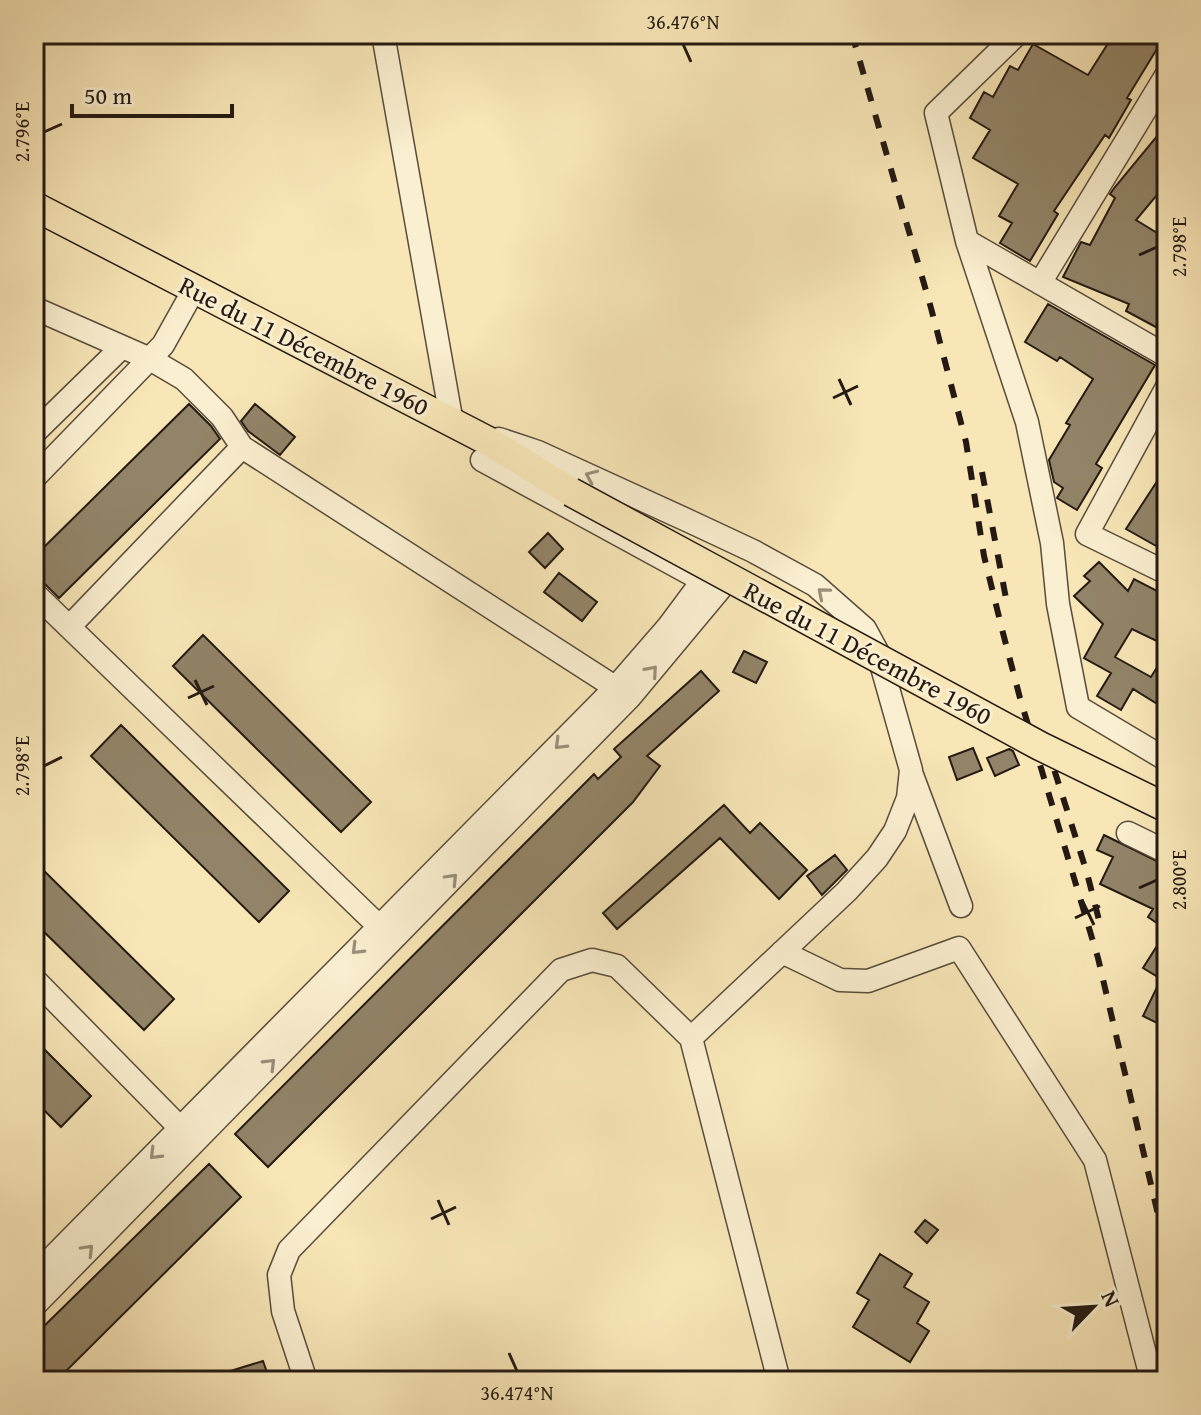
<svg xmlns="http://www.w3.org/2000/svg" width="1201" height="1415" viewBox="0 0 1201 1415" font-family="'Gentium Book Plus',serif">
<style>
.building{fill:#928468;stroke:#241a13;stroke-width:2}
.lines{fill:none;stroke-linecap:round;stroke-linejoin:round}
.minor-casing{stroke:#594d3c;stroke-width:25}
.major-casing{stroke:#241a13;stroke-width:31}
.minor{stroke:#faefd0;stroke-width:22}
.major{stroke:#f8e6b7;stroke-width:28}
.rail{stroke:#241a13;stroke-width:6;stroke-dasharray:14 14;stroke-linecap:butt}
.major-bridge-casing{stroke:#241a13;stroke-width:31;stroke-linecap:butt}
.major-bridge{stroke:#f8e6b7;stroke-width:28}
.oneway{stroke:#9a8f7b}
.ticks{fill:none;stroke:#241a13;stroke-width:3}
.labels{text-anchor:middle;stroke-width:6;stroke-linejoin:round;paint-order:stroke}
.street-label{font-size:26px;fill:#241a13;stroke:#faefd0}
.neatline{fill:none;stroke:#241a13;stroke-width:3}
.ticks-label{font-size:20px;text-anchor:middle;fill:#241a13}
</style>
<rect width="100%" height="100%" fill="#f8e6b7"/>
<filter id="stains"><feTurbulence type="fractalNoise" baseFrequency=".0025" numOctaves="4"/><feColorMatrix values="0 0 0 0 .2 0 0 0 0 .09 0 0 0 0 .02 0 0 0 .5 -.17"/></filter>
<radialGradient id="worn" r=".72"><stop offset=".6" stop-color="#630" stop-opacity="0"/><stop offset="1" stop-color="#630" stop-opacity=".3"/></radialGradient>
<path class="building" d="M 1114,34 L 1166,34 L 1127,98 L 1131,100 L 1109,138 L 1105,135 L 1054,211 L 1058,214 L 1030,261 L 1000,243 L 1012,223 L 999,216 L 1018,184 L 973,158 L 990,130 L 970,118 L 984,92 L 993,97 L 1010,66 L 1018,70 L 1033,44 L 1088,75 Z
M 1167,124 L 1167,183 L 1136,220 L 1167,239 L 1167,333 L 1126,311 L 1129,304 L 1063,277 L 1081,242 L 1090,245 L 1115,198 L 1110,194 L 1115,187 Z
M 1048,304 L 1155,365 L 1096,464 L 1102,468 L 1077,510 L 1057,498 L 1063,488 L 1054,482 L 1049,460 L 1070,425 L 1066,423 L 1093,379 L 1060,357 L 1057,361 L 1025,342 Z
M 189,404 L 211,426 L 220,439 L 59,598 L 43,582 L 34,579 L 34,557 Z
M 255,404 L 295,437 L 280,455 L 248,431 L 241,421 Z
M 1167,466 L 1167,534 L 1158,547 L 1126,529 Z
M 548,533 L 563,549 L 545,568 L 529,552 Z
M 1099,562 L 1128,591 L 1134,579 L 1167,596 L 1167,646 L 1132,629 L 1115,657 L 1151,677 L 1167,651 L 1167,710 L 1133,689 L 1121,710 L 1097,696 L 1111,673 L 1084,658 L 1103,624 L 1074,596 L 1090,581 L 1084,576 Z
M 559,573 L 597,602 L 582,621 L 544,592 Z
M 203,635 L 371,802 L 341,832 L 173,666 Z
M 744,651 L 767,662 L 756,683 L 733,672 Z
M 701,671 L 719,691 L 647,756 L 660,766 L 633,802 L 268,1167 L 235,1134 L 594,774 L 598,779 L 621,757 L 614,749 Z
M 121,725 L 289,891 L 259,922 L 91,756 Z
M 973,748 L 982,770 L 957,780 L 949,757 Z
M 1009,749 L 1013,751 L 1019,765 L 995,776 L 987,758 Z
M 724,805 L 750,833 L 760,823 L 807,870 L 779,899 L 720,838 L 617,929 L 603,913 Z
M 1104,835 L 1167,866 L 1167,1028 L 1143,1016 L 1161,979 L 1143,968 L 1167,930 L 1148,917 L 1153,909 L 1100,884 L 1113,857 L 1097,850 Z
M 835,855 L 847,870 L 822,895 L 807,876 Z
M 34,861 L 174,999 L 144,1030 L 34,922 Z
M 34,1039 L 91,1096 L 61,1127 L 34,1100 Z
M 209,1164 L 241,1197 L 56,1381 L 34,1381 L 34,1336 Z
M 925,1220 L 938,1230 L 927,1243 L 915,1232 Z
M 880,1254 L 912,1274 L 904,1287 L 929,1302 L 917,1323 L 929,1331 L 910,1362 L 853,1327 L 869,1300 L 857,1293 Z
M 263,1361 L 270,1381 L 212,1381 L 211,1377 Z"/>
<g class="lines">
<defs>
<path id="minor" d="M 383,34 L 452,423 L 463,427
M 1017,34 L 936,113 L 967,241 L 1027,422 L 1052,543 L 1058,604 L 1078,707 L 1167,760
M 967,241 L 1167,356
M 1040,283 L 1167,74
M 34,308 L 150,359 L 184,379 L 222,417 L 242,447
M 1167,387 L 1087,534 L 1167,573
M 34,433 L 122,347
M 499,439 L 538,452 L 691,522 L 753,551 L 815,585 L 865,629 L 878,653 L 911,770 L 908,798 L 895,831 L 877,858 L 847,891 L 691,1038
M 482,460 L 713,586
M 34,478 L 163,345 L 187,302
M 34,593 L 389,936
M 69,627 L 242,447 L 627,695
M 912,775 L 961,906
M 1128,833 L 1167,852
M 782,952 L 840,980 L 868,981 L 959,948 L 1095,1160 L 1152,1381
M 34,979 L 190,1138
M 34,1276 L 616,687 L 668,627 L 703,580
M 34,1306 L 630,697 L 720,589
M 306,1381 L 283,1311 L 279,1275 L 289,1250 L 561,970 L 592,960 L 617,966 L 691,1038 L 779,1381"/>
<path id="major" d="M 34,206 L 490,442 L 571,492"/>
</defs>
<use href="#minor" class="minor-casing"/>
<use href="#major" class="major-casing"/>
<use href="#minor" class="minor"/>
<use href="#major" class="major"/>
<path class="rail" d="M 852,34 L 931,308 L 966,442 L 984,556 L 1003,633 L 1020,698 L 1098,958 L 1167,1253
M 982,472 L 1008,609
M 1046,744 L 1087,873 L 1100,924"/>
<defs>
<path id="major-bridge" d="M 571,492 L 1040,746 L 1167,808"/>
</defs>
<use href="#major-bridge" class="major-bridge-casing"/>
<use href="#major-bridge" class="major-bridge"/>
</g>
<defs><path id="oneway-chevron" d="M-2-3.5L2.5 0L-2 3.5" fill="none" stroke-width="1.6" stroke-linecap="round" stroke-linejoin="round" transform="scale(2)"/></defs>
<g class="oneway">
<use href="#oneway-chevron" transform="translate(591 476) rotate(-156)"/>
<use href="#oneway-chevron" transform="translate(823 593) rotate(-140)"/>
<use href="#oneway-chevron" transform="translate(652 671) rotate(-49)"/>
<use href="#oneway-chevron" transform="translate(560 744) rotate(135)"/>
<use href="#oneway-chevron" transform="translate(452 879) rotate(-46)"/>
<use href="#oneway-chevron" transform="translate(357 949) rotate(135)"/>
<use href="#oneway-chevron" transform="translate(270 1064) rotate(-45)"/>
<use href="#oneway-chevron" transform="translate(155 1154) rotate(135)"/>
<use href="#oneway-chevron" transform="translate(88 1250) rotate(-46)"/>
</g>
<path class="ticks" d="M 683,44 L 691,62M 44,132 L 62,124M 1139,255 L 1157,247M 839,379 L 851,405M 833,398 L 858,386M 195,680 L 207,705M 188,698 L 214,686M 44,766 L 62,757M 1139,888 L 1157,880M 1082,900 L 1094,925M 1075,918 L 1100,906M 438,1200 L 449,1225M 431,1219 L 456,1207M 509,1353 L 517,1371"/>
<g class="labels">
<g class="street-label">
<text transform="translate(304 346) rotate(27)" y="9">Rue du 11 Décembre 1960</text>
<text transform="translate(868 653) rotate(28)" y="9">Rue du 11 Décembre 1960</text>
</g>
</g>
<rect width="1201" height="1415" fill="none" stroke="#f8e6b7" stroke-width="88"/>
<g transform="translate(1093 1307) rotate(65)" stroke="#faefd0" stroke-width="6" paint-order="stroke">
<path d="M0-6L14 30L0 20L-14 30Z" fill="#241a13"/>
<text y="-12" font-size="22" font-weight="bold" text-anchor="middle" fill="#241a13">N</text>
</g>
<path d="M72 104v12h160v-12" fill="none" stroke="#241a13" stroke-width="4"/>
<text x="84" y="104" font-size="24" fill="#241a13" stroke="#faefd0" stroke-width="6" paint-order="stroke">50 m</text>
<rect x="44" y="44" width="1113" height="1327" class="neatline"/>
<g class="ticks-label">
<text x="683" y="29">36.476°N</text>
<text transform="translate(22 132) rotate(-90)" y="7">2.796°E</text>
<text transform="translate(1179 247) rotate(-90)" y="7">2.798°E</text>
<text transform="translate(22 766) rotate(-90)" y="7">2.798°E</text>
<text transform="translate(1179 880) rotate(-90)" y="7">2.800°E</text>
<text x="517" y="1400">36.474°N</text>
</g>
<rect width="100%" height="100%" filter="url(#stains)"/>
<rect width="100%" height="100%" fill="url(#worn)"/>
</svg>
